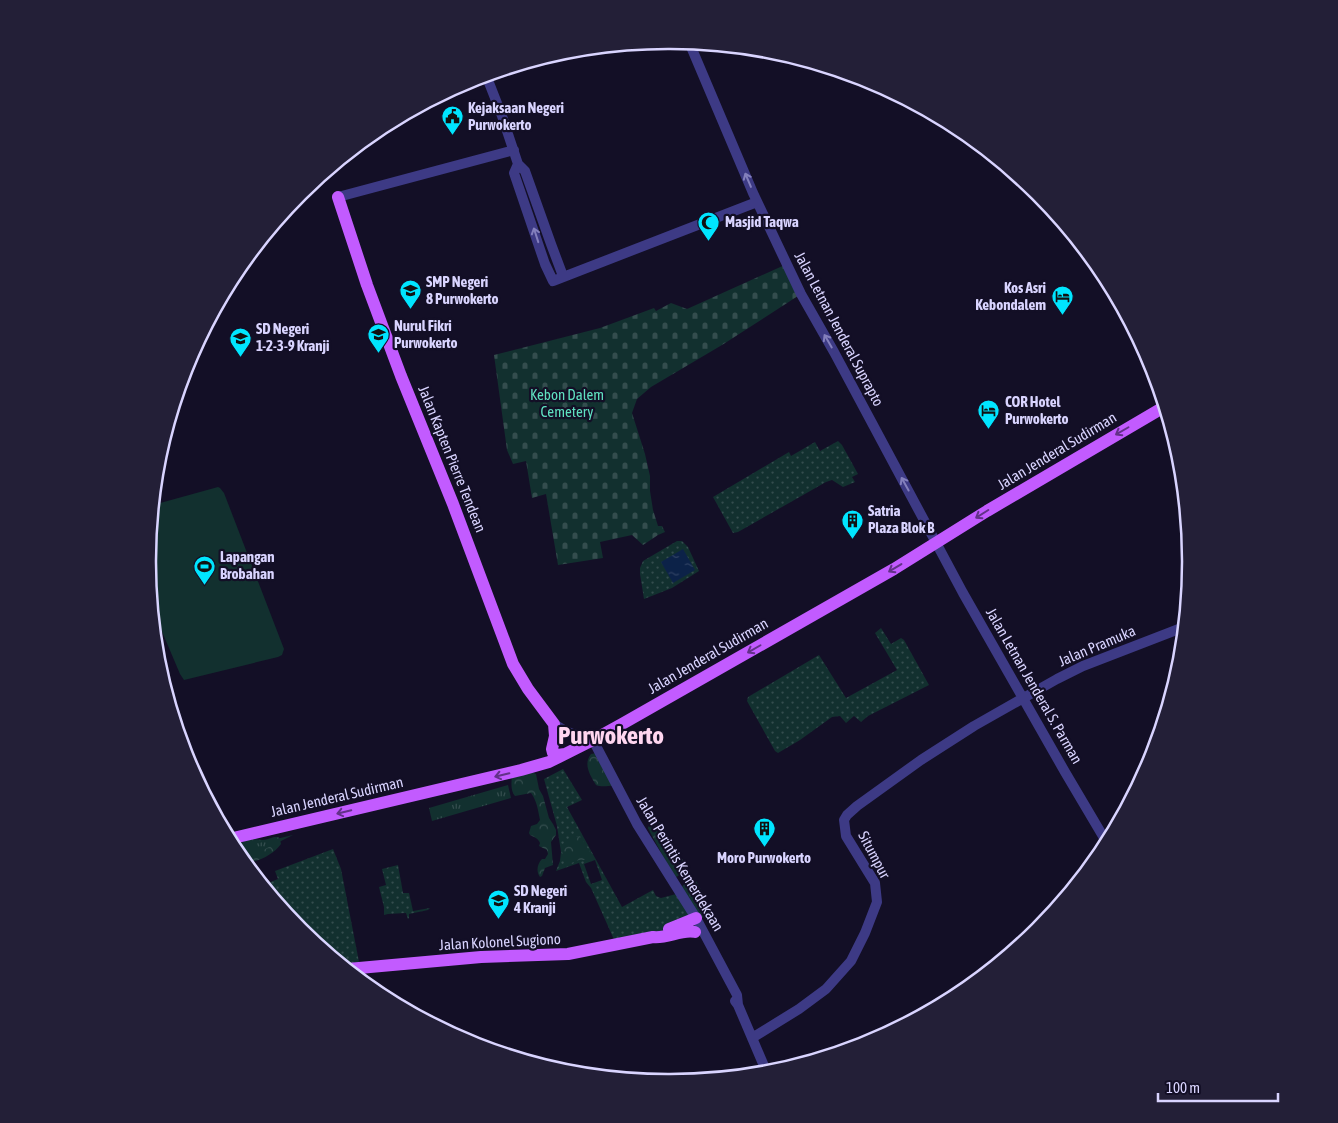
<svg xmlns="http://www.w3.org/2000/svg" width="1338" height="1123" viewBox="0 0 1338 1123" font-family="'Asap Condensed',sans-serif">
<style>
.grass{fill:url(#grass-dots);fill-rule:evenodd}
.forest{fill:url(#forest-crowns)}
.cemetery{fill:url(#cemetery-stones)}
.park{fill:url(#park-tufts)}
.garden{fill:#12302f}
.water{fill:url(#water-ripples)}
.lines{fill:none;stroke-linecap:round;stroke-linejoin:round}
.minor{stroke:#3d3a85;stroke-width:10}
.major{stroke:#c25bff;stroke-width:12}
.oneway{stroke:#837fbc}
.oneway2{stroke:#623188}
.labels{text-anchor:middle;stroke-width:4.5;stroke-linejoin:round;paint-order:stroke}
.poi-label{font-size:15px;font-weight:bold;fill:#d9d4ff;stroke:#130f26;text-anchor:start}
.street-label{font-size:15px;fill:#d9d4ff;stroke:#130f26}
.park-label{font-size:15px;fill:#5fe0c0;stroke:#130f26}
.town-label{font-size:25px;font-weight:bold;fill:#ffd6f0;stroke:#130f26}
.rim{fill:none;stroke:#d9d4ff;stroke-width:2.5}
</style>
<defs>
<pattern id="grass-dots" width="8" height="8" patternUnits="userSpaceOnUse" patternTransform="scale(1.25)"><rect width="8" height="8" fill="#12302f"/><path d="M2 2h.1M6 6h.1" fill="none" stroke="#344d4e" stroke-width="1.8" stroke-linecap="round"/></pattern>
<pattern id="forest-crowns" width="20" height="18" patternUnits="userSpaceOnUse" patternTransform="scale(1.25)"><rect width="20" height="18" fill="#12302f"/><path d="M2 6a3 3 0 1 1 6 0M12 15a3 3 0 1 1 6 0" fill="none" stroke="#344d4e"/></pattern>
<pattern id="cemetery-stones" width="16" height="16" patternUnits="userSpaceOnUse" patternTransform="scale(1.25)"><rect width="16" height="16" fill="#12302f"/><path d="M2 7V4a2 2 0 0 1 4 0v3zM10 15v-3a2 2 0 0 1 4 0v3z" fill="#344d4e"/></pattern>
<pattern id="park-tufts" width="24" height="20" patternUnits="userSpaceOnUse" patternTransform="scale(1.25)"><rect width="24" height="20" fill="#12302f"/><path d="M3 7l-1-3M5 7V3M7 7l1-3M15 17l-1-3M17 17v-4M19 17l1-3" fill="none" stroke="#344d4e"/></pattern>
<pattern id="water-ripples" width="26" height="14" patternUnits="userSpaceOnUse" patternTransform="scale(1.25)"><rect width="26" height="14" fill="#0c2248"/><path d="M2 4q2-2 4 0t4 0M15 11q2-2 4 0t4 0" fill="none" stroke="#2f4163"/></pattern>
</defs>
<rect width="100%" height="100%" fill="#130f26"/>
<path class="grass" d="M 838,441 L 842,445 L 858,474 L 852,477 L 855,482 L 843,487 L 832,480 L 826,482 L 738,532 L 733,533 L 713,497 L 789,452 L 791,456 L 815,442 L 820,451 Z
M 677,541 L 682,541 L 688,547 L 699,571 L 672,588 L 644,599 L 640,574 L 640,568 L 643,561 Z
M 881,628 L 891,644 L 901,638 L 904,640 L 929,685 L 868,716 L 861,722 L 854,716 L 846,723 L 840,716 L 832,717 L 800,740 L 778,753 L 775,751 L 747,701 L 748,697 L 819,655 L 846,698 L 897,670 L 875,633 Z
M 563,769 L 582,800 L 567,807 L 622,907 L 653,890 L 656,896 L 661,898 L 680,893 L 695,932 L 616,944 L 591,888 L 586,882 L 579,863 L 556,871 L 560,861 L 561,852 L 557,826 L 544,779 ZM 595,860 L 602,880 L 591,884 L 584,864 Z
M 333,849 L 341,869 L 360,967 L 347,969 L 300,930 L 263,885 L 278,879 L 275,871 Z
M 398,865 L 403,893 L 409,893 L 413,911 L 430,908 L 428,910 L 409,914 L 409,918 L 408,919 L 406,913 L 388,914 L 384,915 L 384,907 L 379,887 L 386,885 L 382,869 Z"/>
<path class="forest" d="M 597,753 L 617,786 C 609,785 603,788 596,785 C 590,775 583,764 591,754 Z
M 531,772 L 536,774 L 539,789 L 543,796 L 549,818 L 553,824 L 556,830 L 556,835 L 551,842 L 553,865 L 545,868 L 542,876 L 540,877 C 536,872 537,864 542,859 L 545,859 L 548,854 L 547,850 L 539,846 L 540,843 C 538,838 534,837 530,835 L 529,833 L 531,826 L 537,824 L 540,820 C 538,810 537,801 531,793 L 515,796 C 511,792 511,783 512,777 Z
M 660,822 C 666,830 669,839 674,847 C 679,855 685,861 688,871 L 676,877 L 664,858 L 650,832 L 648,828 L 649,825 Z
M 580,836 L 592,855 L 592,858 L 586,860 L 579,860 L 569,864 C 562,858 558,845 568,840 C 572,838 576,837 580,836 Z
M 274,837 L 278,837 L 280,839 L 281,844 C 273,855 258,862 245,863 C 241,858 239,853 240,847 C 242,837 254,839 262,840 C 266,840 270,838 274,837 Z
M 693,879 L 696,881 C 701,890 710,903 711,913 L 705,917 L 701,918 L 681,888 L 686,882 Z"/>
<path class="cemetery" d="M 787,264 L 801,294 L 722,345 L 651,387 L 637,399 L 632,413 L 645,454 L 650,476 L 650,491 L 653,510 L 658,526 L 662,526 L 665,532 L 658,535 L 643,545 L 632,535 L 600,542 L 603,558 L 558,565 L 546,494 L 532,498 L 526,461 L 513,464 L 507,450 L 494,355 L 600,328 L 654,308 L 656,311 L 671,303 L 687,309 Z"/>
<path class="park" d="M 508,785 L 511,798 L 432,821 L 429,808 Z
M 293,835 L 243,860 L 234,849 Z"/>
<path class="garden" d="M 218,487 L 220,488 L 224,493 L 284,649 L 282,655 L 278,657 L 184,680 L 180,674 L 152,608 L 148,561 L 153,505 Z"/>
<path class="water" d="M 683,549 L 695,570 L 673,583 L 661,562 Z"/>
<g class="lines">
<path class="minor" d="M 689,42 L 753,193 L 801,294 L 834,352 L 963,593 L 1065,772 L 1107,843
M 486,75 L 502,116 L 518,164 L 525,171 L 551,244 L 563,276
M 518,164 L 514,173 L 545,264 L 553,281 L 757,202
M 338,197 L 514,150
M 554,724 C 560,728 566,732 573,734 C 580,736 586,737 593,740 L 637,824 L 696,918 L 737,995 L 738,1005
M 735,1001 L 738,1005 L 767,1073
M 752,1038 L 799,1009 L 826,989 L 851,961 L 865,933 L 877,902 L 875,883 L 846,836 L 844,820 L 847,815 L 857,806 L 921,760 L 974,726 L 1057,679 L 1083,666 L 1184,627"/>
<path class="major" d="M 338,197 L 367,285 L 401,376 L 453,504 L 513,664 L 528,689 L 554,724 L 555,736 L 552,749 L 553,753 L 558,755 L 565,754
M 229,839 L 521,770 L 549,762 L 593,740 L 622,724 L 894,569 L 987,511 L 1164,407
M 669,929 L 696,918
M 348,969 L 481,957 L 568,954 L 653,937 C 667,939 681,929 695,932"/>
</g>
<defs><path id="oneway-shaft" d="M-6 0H5M1.5-3L5.5 0L1.5 3" fill="none" stroke-width="1.6" stroke-linecap="round" stroke-linejoin="round" transform="scale(1.25)"/></defs>
<g class="oneway">
<use href="#oneway-shaft" transform="translate(748 180) rotate(-113)"/>
<use href="#oneway-shaft" transform="translate(536 235) rotate(-108)"/>
<use href="#oneway-shaft" transform="translate(828 341) rotate(-120)"/>
<use href="#oneway-shaft" transform="translate(905 484) rotate(-119)"/>
</g>
<g class="oneway2">
<use href="#oneway-shaft" transform="translate(1122 431) rotate(150)"/>
<use href="#oneway-shaft" transform="translate(982 514) rotate(148)"/>
<use href="#oneway-shaft" transform="translate(895 568) rotate(149)"/>
<use href="#oneway-shaft" transform="translate(754 649) rotate(150)"/>
<use href="#oneway-shaft" transform="translate(502 775) rotate(167)"/>
<use href="#oneway-shaft" transform="translate(344 812) rotate(166)"/>
</g>
<defs>
<symbol id="civic-pin" viewBox="-11 -11 22 30"><path d="M0 17L-7.5 6A9.5 9.5 0 1 1 7.5 6Z" fill="#00e5ff" stroke="#130f26"/><path d="M-.6-6.5H3V-4.5H.6V-3L4-1V1h2V6H-6V1h2V-1L-.6-3ZM-1.2 2.5V6h2.4V2.5Z" fill="#111"/></symbol>
<symbol id="mosque-pin" viewBox="-11 -11 22 30"><path d="M0 17L-7.5 6A9.5 9.5 0 1 1 7.5 6Z" fill="#00e5ff" stroke="#130f26"/><path d="M3.5-4.9A6 6 0 1 0 3.5 4.9A5 5 0 1 1 3.5-4.9Z" fill="#111"/></symbol>
<symbol id="school-pin" viewBox="-11 -11 22 30"><path d="M0 17L-7.5 6A9.5 9.5 0 1 1 7.5 6Z" fill="#00e5ff" stroke="#130f26"/><path d="M0-5L7-2L0 1L-7-2ZM-4 1L0 2.5L4 1V4Q0 6-4 4Z" fill="#111"/></symbol>
<symbol id="hotel-pin" viewBox="-11 -11 22 30"><path d="M0 17L-7.5 6A9.5 9.5 0 1 1 7.5 6Z" fill="#00e5ff" stroke="#130f26"/><path d="M-6-4.5h1.5V1H6V5H4.5V3h-9V5H-6ZM-4 0a1.8 1.8 0 1 1 3.6 0ZM.5 0V-2.5h3Q6-2.5 6 0Z" fill="#111"/></symbol>
<symbol id="building-pin" viewBox="-11 -11 22 30"><path d="M0 17L-7.5 6A9.5 9.5 0 1 1 7.5 6Z" fill="#00e5ff" stroke="#130f26"/><path d="M-4-6H4V6H1V3H-1V6H-4ZM-2.5-4.3h1.7v1.8h-1.7ZM.8-4.3h1.7v1.8H.8ZM-2.5-1h1.7V.8h-1.7ZM.8-1h1.7V.8H.8Z" fill="#111"/></symbol>
<symbol id="stadium-pin" viewBox="-11 -11 22 30"><path d="M0 17L-7.5 6A9.5 9.5 0 1 1 7.5 6Z" fill="#00e5ff" stroke="#130f26"/><path d="M0-5a6.5 5 0 1 0 0 10a6.5 5 0 1 0 0-10ZM-3.5-1.8h7v3.6h-7Z" fill="#111"/></symbol>
</defs>
<g fill-rule="evenodd">
<use href="#civic-pin" x="440" y="104" width="25" height="34"/>
<use href="#mosque-pin" x="696" y="210" width="25" height="34"/>
<use href="#school-pin" x="398" y="278" width="25" height="34"/>
<use href="#hotel-pin" x="1050" y="284" width="25" height="34"/>
<use href="#school-pin" x="366" y="322" width="25" height="34"/>
<use href="#school-pin" x="228" y="326" width="25" height="34"/>
<use href="#hotel-pin" x="976" y="398" width="25" height="34"/>
<use href="#building-pin" x="840" y="508" width="25" height="34"/>
<use href="#stadium-pin" x="192" y="554" width="25" height="34"/>
<use href="#building-pin" x="752" y="816" width="25" height="34"/>
<use href="#school-pin" x="486" y="888" width="25" height="34"/>
</g>
<g class="labels">
<g class="poi-label">
<text x="468" y="113">Kejaksaan Negeri<tspan x="468" dy="17">Purwokerto</tspan></text>
<text x="725" y="227">Masjid Taqwa</text>
<text x="426" y="287">SMP Negeri<tspan x="426" dy="17">8 Purwokerto</tspan></text>
<text x="1046" y="293" text-anchor="end">Kos Asri<tspan x="1046" dy="17">Kebondalem</tspan></text>
<text x="394" y="331">Nurul Fikri<tspan x="394" dy="17">Purwokerto</tspan></text>
<text x="256" y="334">SD Negeri<tspan x="256" dy="17">1-2-3-9 Kranji</tspan></text>
<text x="1005" y="407">COR Hotel<tspan x="1005" dy="17">Purwokerto</tspan></text>
<text x="868" y="516">Satria<tspan x="868" dy="17">Plaza Blok B</tspan></text>
<text x="220" y="562">Lapangan<tspan x="220" dy="17">Brobahan</tspan></text>
<text x="764" y="863" text-anchor="middle">Moro Purwokerto</text>
<text x="514" y="896">SD Negeri<tspan x="514" dy="17">4 Kranji</tspan></text>
</g>
<g class="street-label">
<text transform="translate(839 329) rotate(62)" y="5">Jalan Letnan Jenderal Suprapto</text>
<text transform="translate(1057 451) rotate(-31)" y="5">Jalan Jenderal Sudirman</text>
<text transform="translate(452 459) rotate(68)" y="5">Jalan Kapten Pierre Tendean</text>
<text transform="translate(1097 646) rotate(-23)" y="5">Jalan Pramuka</text>
<text transform="translate(708 656) rotate(-30)" y="5">Jalan Jenderal Sudirman</text>
<text transform="translate(1034 686) rotate(60)" y="5">Jalan Letnan Jenderal S. Parman</text>
<text transform="translate(337 797) rotate(-13)" y="5">Jalan Jenderal Sudirman</text>
<text transform="translate(874 855) rotate(62)" y="5">Situmpur</text>
<text transform="translate(680 864) rotate(59)" y="5">Jalan Perintis Kemerdekaan</text>
<text transform="translate(500 942) rotate(-3)" y="5">Jalan Kolonel Sugiono</text>
</g>
<g class="park-label">
<text x="567" y="400">Kebon Dalem<tspan x="567" dy="17">Cemetery</tspan></text>
</g>
<g class="town-label">
<text x="611" y="744">Purwokerto</text>
</g>
</g>
<path d="M0 0H1338V1123H0ZM668 49H670A512 512 0 0 1 1182 561V562A512 512 0 0 1 670 1074H668A512 512 0 0 1 156 562V561A512 512 0 0 1 668 49Z" fill="#231f37" fill-rule="evenodd"/>
<path class="rim" d="M668 49H670A512 512 0 0 1 1182 561V562A512 512 0 0 1 670 1074H668A512 512 0 0 1 156 562V561A512 512 0 0 1 668 49Z"/>
<path d="M1158 1093v8h120v-8" fill="none" stroke="#d9d4ff" stroke-width="2.5"/>
<text x="1166" y="1093" font-size="15" fill="#d9d4ff" stroke="#130f26" stroke-width="4" paint-order="stroke">100 m</text>
</svg>
